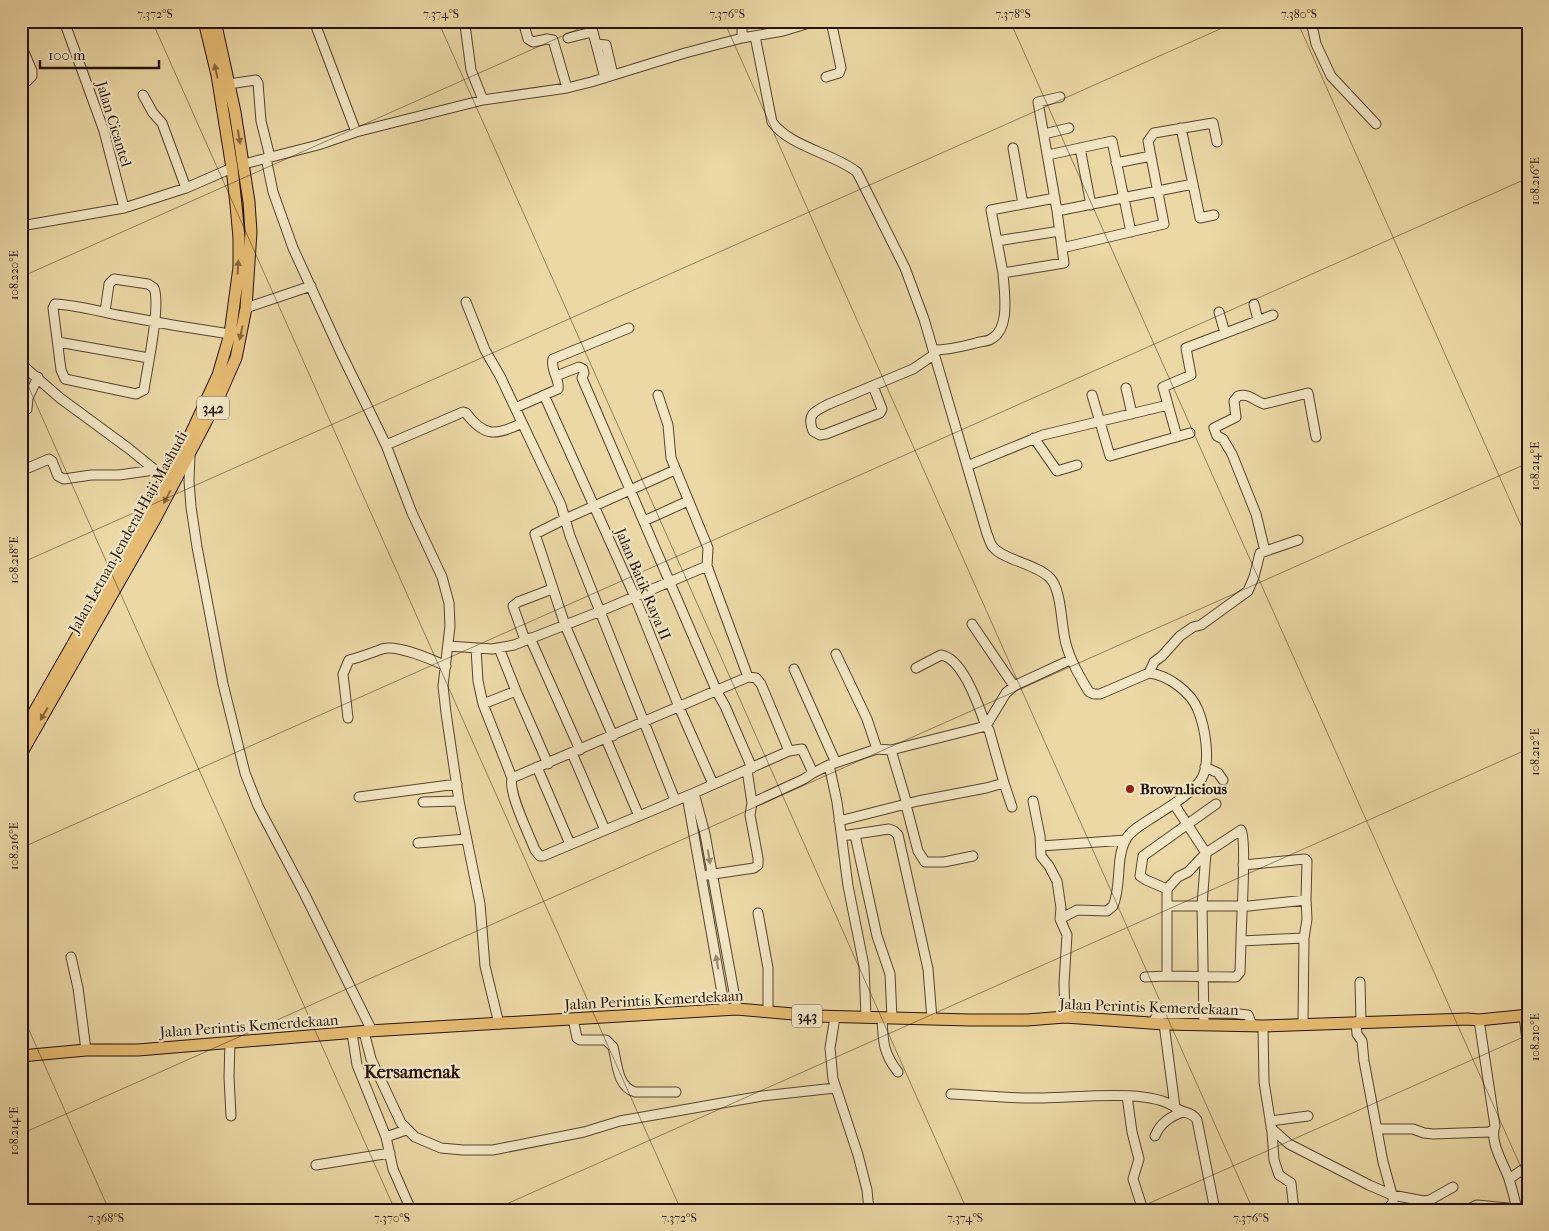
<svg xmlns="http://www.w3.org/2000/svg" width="1549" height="1231" viewBox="0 0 1549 1231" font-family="'IM FELL French Canon',serif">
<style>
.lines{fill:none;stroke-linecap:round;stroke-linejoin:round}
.minor-casing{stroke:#56442e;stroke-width:11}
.major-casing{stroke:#251207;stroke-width:13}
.minor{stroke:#f2e6c4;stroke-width:9}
.major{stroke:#e6bc72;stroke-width:11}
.oneway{fill:#86673c}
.oneway2{fill:#96876f}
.ticks{fill:none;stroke:#251207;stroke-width:1;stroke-opacity:0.45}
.poi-dot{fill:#8f2418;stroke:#f2e6c4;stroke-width:2}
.labels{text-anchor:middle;stroke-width:4.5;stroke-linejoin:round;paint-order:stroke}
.shield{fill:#f2e6c4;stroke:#625240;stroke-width:1}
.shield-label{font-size:14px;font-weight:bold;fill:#251207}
.street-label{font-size:15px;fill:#251207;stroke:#f2e6c4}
.poi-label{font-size:15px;font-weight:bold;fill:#251207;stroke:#f2e6c4;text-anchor:start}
.quarter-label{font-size:18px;font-weight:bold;fill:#251207;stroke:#f2e6c4}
.neatline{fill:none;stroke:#251207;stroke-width:2}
.ticks-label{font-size:12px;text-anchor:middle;fill:#251207}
</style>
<rect width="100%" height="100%" fill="#ebd8a5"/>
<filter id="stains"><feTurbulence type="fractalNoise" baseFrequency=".004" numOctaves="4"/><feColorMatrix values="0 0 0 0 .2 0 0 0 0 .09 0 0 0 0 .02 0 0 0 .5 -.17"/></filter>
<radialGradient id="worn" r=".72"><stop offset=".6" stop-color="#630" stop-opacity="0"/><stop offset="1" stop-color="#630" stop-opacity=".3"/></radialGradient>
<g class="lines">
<defs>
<path id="minor" d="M 64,21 L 104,131 L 124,208
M 314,21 L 356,132
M 460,21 L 465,25 L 471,70 L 483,100
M 523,21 L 528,39 L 533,42 L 547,39 L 553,40 L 567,88
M 590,21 L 605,78
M 742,21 L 742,38
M 1311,21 L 1316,44 L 1331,76 L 1376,124
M 21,22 L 24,21
M 425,23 L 454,21
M 755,36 L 772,122 C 790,147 833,153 857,172 L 905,268 L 924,319 L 987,534 C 989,538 990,544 993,547 C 1003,560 1037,564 1050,578 C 1062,590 1061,627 1066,644 C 1071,662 1080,677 1089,692 L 1094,694 L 1100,694 L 1149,673 C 1168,675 1191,692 1198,710 C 1205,727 1211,761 1202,778 C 1194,792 1169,807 1155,816 C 1146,822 1132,829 1126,839 C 1115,859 1122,886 1113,906 L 1107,911 L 1077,910 L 1060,919 L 1067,935 L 1064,983 L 1065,1017
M 568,38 L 592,32
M 596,44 L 606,45 L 613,75
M 21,45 L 32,71 L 32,76 L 27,81 L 21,83
M 826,77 L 839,73 L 841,68 L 831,21
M 229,84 L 256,80 L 258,83 L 261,121 L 270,157
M 143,95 L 153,113 L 162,123 L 186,188
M 1181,128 L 1193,184
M 1044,134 L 1069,128
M 1013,148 L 1023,204
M 1080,148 L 1091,205
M 1048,155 L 1112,141 L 1131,232
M 266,158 L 273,192 L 293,248 L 340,351 L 386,445 L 412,513 L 442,577 L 449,603 L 450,626 L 443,686 L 446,713 L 459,801 L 480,904 L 485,966 L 499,1024
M 1116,163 L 1151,156
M 244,164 L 318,145 L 356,132 L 483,100 L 567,88 L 591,82 L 685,53 L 742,38 L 783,31 L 816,21
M 1057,211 L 1038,102 L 1060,97
M 21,226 L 124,208 L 186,188 L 232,168
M 997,241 L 1060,231
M 1062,248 L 1164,224 L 1148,141 L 1154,133 L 1213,123 L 1217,142
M 1003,273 L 991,210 L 1055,198
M 466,302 L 485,350 L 500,376 L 561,505 L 570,536 L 675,800
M 1254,304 L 1258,320
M 246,308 L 311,286
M 105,312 L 109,284 L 114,279 L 148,284 L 154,288 C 161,305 147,369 144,390 L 136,394 L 65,379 L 61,370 L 53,308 L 55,304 C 77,305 101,312 123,316 C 159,323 195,329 230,334
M 1219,312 L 1225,333
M 58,342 L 149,358
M 933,350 C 948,350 961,347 976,343 C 981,341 987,342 991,339 C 1011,329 1004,291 1003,273 L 1064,263 L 1057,211 L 1193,184 L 1200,218 L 1214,215
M 21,364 L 60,398 L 128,448 L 165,478
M 556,376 L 579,367 L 583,369 L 584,373 L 582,378 L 717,692 L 725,706 L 752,768
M 873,386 L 882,409 L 880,413 L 826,434 L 820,435 L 813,431 C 806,414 815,411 829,404 L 913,369 L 935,354
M 1126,388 L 1132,414
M 544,395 L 635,597 L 679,707 L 713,784
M 658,395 L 668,425 L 671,458 L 708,548 L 707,566 L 748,677
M 1092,395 L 1110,456 L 1190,433
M 1168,405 L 1177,437
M 515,408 L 558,389 C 560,379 550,370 553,359 L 629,328
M 21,410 L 27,409 L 28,398 L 38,377
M 1034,438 L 1057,471 L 1077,465
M 21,445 L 21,451
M 386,445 L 463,412 L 466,413 C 484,437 496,436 522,423
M 190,454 L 189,481 L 191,507 L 197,547 L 223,684 L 245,773 L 258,806 L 305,895 L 372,1031
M 967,466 L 1043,435 L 1168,405 L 1163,387 L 1191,375 L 1186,348 L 1273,315
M 21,471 L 49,459 L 52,461 L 58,476 L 64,479 L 91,475 L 119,475 L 154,470
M 644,521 L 688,501
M 1265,551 L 1256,514 L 1232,454 L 1223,439 L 1217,436 L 1214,428 L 1236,417 L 1234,401 L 1238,396 C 1250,393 1254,401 1264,404 L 1308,393 L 1316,437
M 972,624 L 1014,686
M 530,638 L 580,750
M 525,640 L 513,606 L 518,602 L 552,589
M 448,646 L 492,649 L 514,645 L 601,611 L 707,566
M 499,648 L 516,691
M 476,649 L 478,681 L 483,704
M 836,654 L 867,719 L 877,749 L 829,765 L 837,802 L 848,886 L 864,966 L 866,1017
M 916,668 L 941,655 C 963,658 979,707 986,726
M 794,669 L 836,763
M 1149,673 L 1154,662 L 1162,656 L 1180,636 L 1193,627 L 1201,625 L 1248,591 L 1254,577 L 1260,553 L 1298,540
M 348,718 L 343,674 L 349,660 C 361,657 371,653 382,649 C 396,644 433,660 446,666
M 986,726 L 1006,693 L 1014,686 L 1070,660
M 613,736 L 565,625 L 535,534 L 565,519 L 675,470
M 606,739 L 639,816
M 891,750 L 907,804
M 572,753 L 605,830
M 548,764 L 516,691 L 483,704 L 512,778 C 508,793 529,834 535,850 L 540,856 L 543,856 L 694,793 L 789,751 L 802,749 L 813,773
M 537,767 L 570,844
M 1205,767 L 1218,773 L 1223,780
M 512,778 L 748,677 L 756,678 L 761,684 L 789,751
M 1004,783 L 1012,807
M 694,793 L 705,834 L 737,1009
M 687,796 L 725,1010
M 359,797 L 457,784
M 1033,801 L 1040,836 L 1041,856 L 1049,866 L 1057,881 L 1061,908 L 1060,919
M 423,802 L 459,801
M 752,803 L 804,779 L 813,773 L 829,765
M 1174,804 L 1206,853 L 1202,905 L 1204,1025
M 906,805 L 918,851 L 925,862 L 944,862 L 973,856
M 839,821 L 918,801 L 986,788 L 1004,783 L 989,730 L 986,726 L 891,750 L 877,749
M 855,835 L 877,936 L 890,974 L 892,1018
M 842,836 L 889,829 L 894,831 L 898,835 L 928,969 L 932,1019
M 418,843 L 466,839
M 1041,846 L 1126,840
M 1243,865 L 1305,859 L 1307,861 L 1306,900
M 707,875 L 754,868 L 758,865 L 758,858 L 750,815 L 752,803 L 747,770
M 1167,889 L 1146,880 L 1140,876 L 1143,856 L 1216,804
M 758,913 L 768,968 L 768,1012
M 71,957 L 78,988 L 86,1050
M 1167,976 L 1167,889 L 1178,877 L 1188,872 L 1206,853 L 1241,830 C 1247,840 1241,923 1241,941
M 1145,977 L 1167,976 L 1236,977 L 1240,972 L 1241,941 L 1304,938 L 1307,919 L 1306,900 L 1249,906 L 1167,906
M 1360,982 L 1361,1022
M 1524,1015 L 1528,1050
M 835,1017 L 830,1048 L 833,1079 L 858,1155 L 867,1190 L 869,1210
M 882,1018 C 883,1041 883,1053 898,1072
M 573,1019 L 577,1038 L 580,1040 L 606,1040 L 613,1047 C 617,1062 617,1087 635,1092 L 676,1092
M 1479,1020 L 1495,1126 C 1489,1142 1504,1164 1509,1179 C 1512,1189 1515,1199 1517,1210
M 1356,1022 L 1357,1034 L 1362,1041 L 1364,1061 L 1383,1162 L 1393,1198 L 1393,1203 L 1387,1210
M 1152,1023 L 1157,1016 L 1163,1014 L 1230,1013 L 1248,1015 L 1252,1025
M 1164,1024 L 1175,1107 C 1182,1114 1192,1111 1197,1120 L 1215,1210
M 1303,1024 L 1304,938
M 1263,1026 L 1264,1082 L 1272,1132 L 1274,1160 L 1279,1175 L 1291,1183 L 1294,1210
M 364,1032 L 371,1059 L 401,1123 L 415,1137 L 441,1148 L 463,1150 L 493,1150 L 584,1132 L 620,1121 L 762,1096 L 835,1088
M 352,1033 L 357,1065 L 386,1137 L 393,1169 L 411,1210
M 230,1042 L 229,1077 L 231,1116
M 951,1094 C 982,1095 1013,1099 1043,1098 C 1078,1098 1147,1088 1175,1107
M 1127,1096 L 1132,1132 L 1139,1159 L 1133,1179 L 1143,1210
M 1270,1121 L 1308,1116
M 1271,1128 L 1289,1144 L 1369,1185 L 1392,1195 L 1424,1201 L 1430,1200 L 1453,1187
M 1377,1129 L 1413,1129 L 1424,1133 L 1433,1134 L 1489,1132 L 1493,1130
M 1155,1136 C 1160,1123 1172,1115 1184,1112
M 386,1137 L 406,1130
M 316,1165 L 390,1153
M 1509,1179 L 1528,1166
M 1391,1205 L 1417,1210
M 1467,1210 L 1477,1205 L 1528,1210"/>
<path id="major" d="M 21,735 L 94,607 L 122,562 L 165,478 L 181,455 L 218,375 L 230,334 L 239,267 L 239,238 L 236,205 L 232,168 L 217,75 L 204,21
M 21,754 L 154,521 L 218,399 L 236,358 L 246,308 L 251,232 L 249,202 L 235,112 L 215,21
M 21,1056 L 86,1050 L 138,1050 L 369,1031 L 737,1009 L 816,1016 L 970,1020 L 1027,1020 L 1065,1017 L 1164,1024 L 1263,1026 L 1468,1019 L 1479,1020 L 1528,1015"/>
</defs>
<use href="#minor" class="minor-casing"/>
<use href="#major" class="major-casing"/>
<use href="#minor" class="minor"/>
<use href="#major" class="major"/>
</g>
<defs><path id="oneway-solid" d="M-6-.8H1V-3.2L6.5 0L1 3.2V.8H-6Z" transform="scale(1.25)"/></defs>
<g class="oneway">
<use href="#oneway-solid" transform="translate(216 71) rotate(-102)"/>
<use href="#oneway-solid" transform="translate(239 137) rotate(81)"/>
<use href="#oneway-solid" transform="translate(238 267) rotate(-87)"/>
<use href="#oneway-solid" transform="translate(241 333) rotate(102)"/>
<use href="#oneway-solid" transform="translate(167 497) rotate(118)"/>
<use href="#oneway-solid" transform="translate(44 714) rotate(120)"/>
</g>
<g class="oneway2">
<use href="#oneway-solid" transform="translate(709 857) rotate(80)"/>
<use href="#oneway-solid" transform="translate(717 962) rotate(-100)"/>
</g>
<path class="ticks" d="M 152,21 L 681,1210M 438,21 L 967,1210M 724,21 L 1253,1210M 1010,21 L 1528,1183M 1297,21 L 1528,541M 21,277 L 596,21M 21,370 L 395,1210M 21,563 L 1238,21M 21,848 L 1528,178M 21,1012 L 109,1210M 21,1134 L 1528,463M 493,1210 L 1528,749M 1134,1210 L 1528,1035"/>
<circle class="poi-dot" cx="1130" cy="789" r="5"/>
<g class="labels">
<g class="shield">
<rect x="197" y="396.5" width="32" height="23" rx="4"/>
<rect x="792" y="1004.5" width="30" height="23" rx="4"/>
</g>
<g class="shield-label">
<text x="213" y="413">342</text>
<text x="807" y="1021">343</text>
</g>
<g class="street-label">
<text transform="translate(114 124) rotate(73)" y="5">Jalan Cicantel</text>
<text transform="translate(128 532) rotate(-61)" y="5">Jalan Letnan Jenderal Haji Mashudi</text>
<text transform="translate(643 584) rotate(67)" y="5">Jalan Batik Raya II</text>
<text transform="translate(654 1000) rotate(-3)" y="5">Jalan Perintis Kemerdekaan</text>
<text transform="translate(1149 1007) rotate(2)" y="5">Jalan Perintis Kemerdekaan</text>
<text transform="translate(249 1026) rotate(-4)" y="5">Jalan Perintis Kemerdekaan</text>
</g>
<g class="poi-label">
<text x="1140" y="794">Brown.licious</text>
</g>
<g class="quarter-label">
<text x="412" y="1078">Kersamenak</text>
</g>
</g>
<rect width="1549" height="1231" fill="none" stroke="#ebd8a5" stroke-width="55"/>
<path d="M40 60v8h119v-8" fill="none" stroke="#251207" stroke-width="2.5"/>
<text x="48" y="60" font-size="15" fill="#251207" stroke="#f2e6c4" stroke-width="4" paint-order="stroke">100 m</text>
<rect x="28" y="28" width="1494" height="1176" class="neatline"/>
<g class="ticks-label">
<text x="155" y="18">7.372°S</text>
<text x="441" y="18">7.374°S</text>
<text x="727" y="18">7.376°S</text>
<text x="1013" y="18">7.378°S</text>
<text x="1299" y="18">7.380°S</text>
<text transform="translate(1535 181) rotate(-90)" y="4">108.216°E</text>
<text transform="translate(14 275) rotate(-90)" y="4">108.220°E</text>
<text transform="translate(1535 466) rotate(-90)" y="4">108.214°E</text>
<text transform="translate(14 560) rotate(-90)" y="4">108.218°E</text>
<text transform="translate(1535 752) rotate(-90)" y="4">108.212°E</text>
<text transform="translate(14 846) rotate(-90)" y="4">108.216°E</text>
<text transform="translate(1535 1037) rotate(-90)" y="4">108.210°E</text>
<text transform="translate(14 1131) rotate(-90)" y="4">108.214°E</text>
<text x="106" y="1222">7.368°S</text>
<text x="392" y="1222">7.370°S</text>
<text x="679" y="1222">7.372°S</text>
<text x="965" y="1222">7.374°S</text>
<text x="1251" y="1222">7.376°S</text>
</g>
<rect width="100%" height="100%" filter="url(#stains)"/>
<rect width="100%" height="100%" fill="url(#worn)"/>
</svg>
